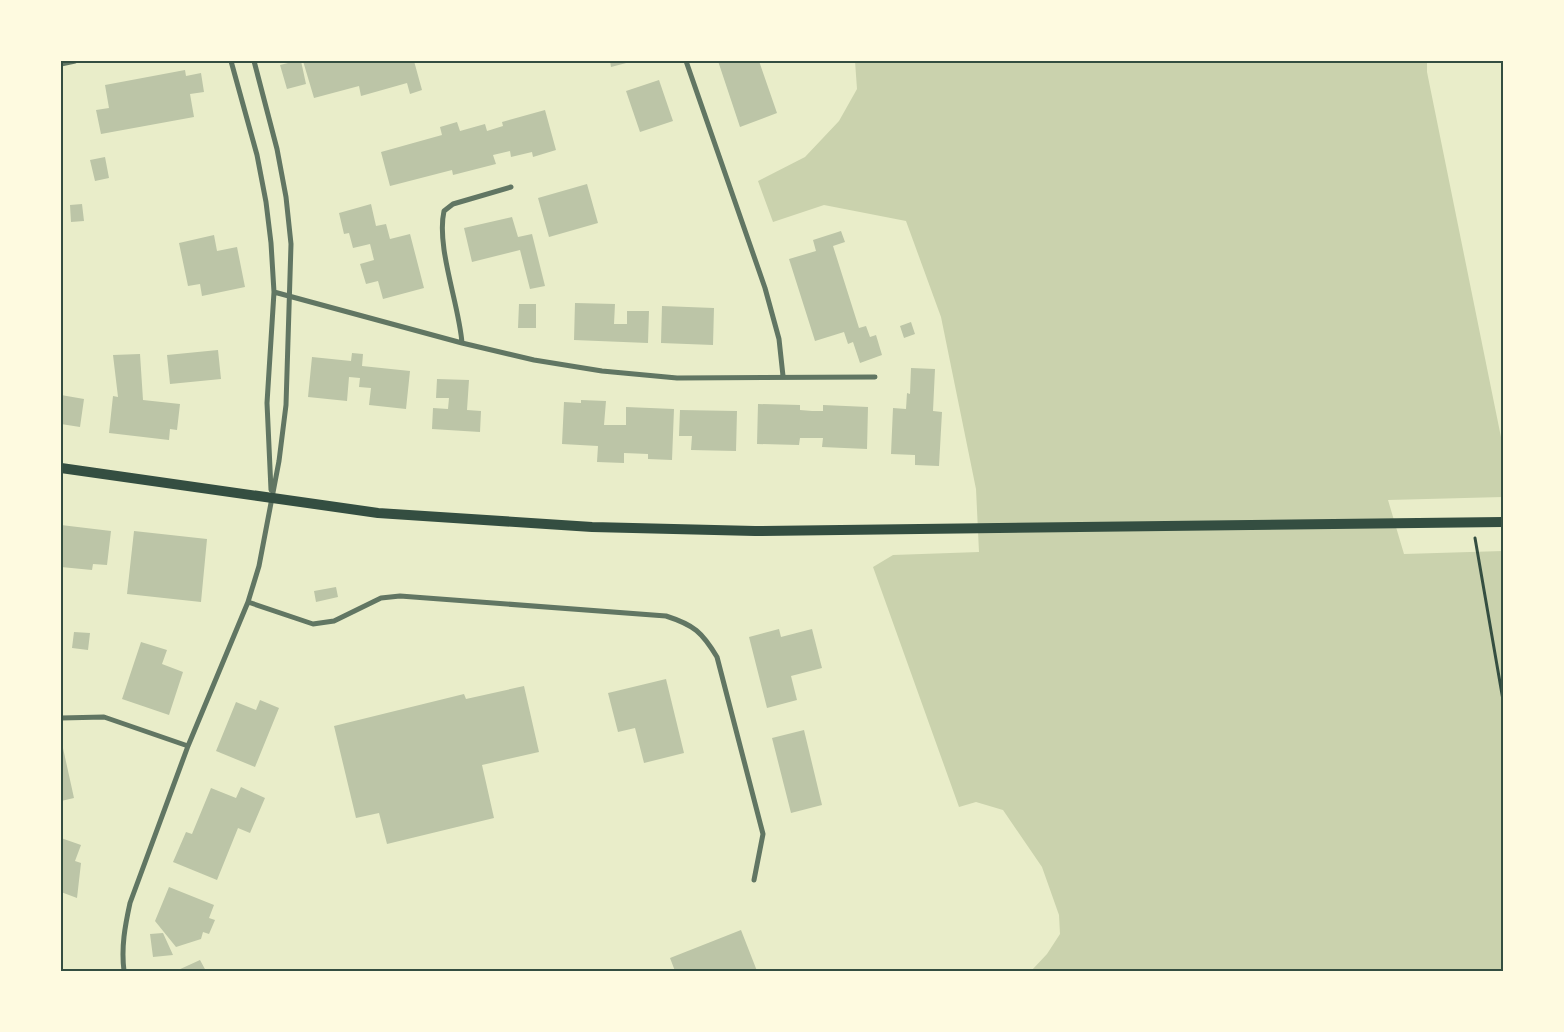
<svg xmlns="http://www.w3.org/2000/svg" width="1564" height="1032" viewBox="0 0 1564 1032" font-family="Literata,serif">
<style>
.green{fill:#cad2ad}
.building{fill:#bcc5a7}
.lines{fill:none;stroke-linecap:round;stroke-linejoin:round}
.path{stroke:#344e41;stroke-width:3}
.minor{stroke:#617663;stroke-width:5}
.secondary{stroke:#344e41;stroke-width:10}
.neatline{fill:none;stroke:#344e41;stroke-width:2}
</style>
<rect width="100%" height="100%" fill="#e9edc9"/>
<path class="green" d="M 855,61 L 1427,61 L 1427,72 L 1503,447 L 1503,497 L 1388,500 L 1404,554 L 1503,551 L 1503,971 L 1031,971 L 1047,954 L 1060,934 L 1059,915 L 1042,867 L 1003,810 L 976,802 L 959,807 L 873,567 L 893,555 L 979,552 L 976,489 L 941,317 L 906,221 L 824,205 L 773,222 L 758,181 L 805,157 L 839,121 L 857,89 Z"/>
<path class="building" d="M 296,61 L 301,61 L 306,84 L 287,89 L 280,65 Z
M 303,61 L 414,61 L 422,90 L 410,94 L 407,83 L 361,96 L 359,86 L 314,98 Z
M 610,61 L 630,61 L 630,62 L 611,67 Z
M 718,61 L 759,61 L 777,113 L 740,127 Z
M 185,70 L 186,76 L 201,73 L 204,92 L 190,94 L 194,117 L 101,134 L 96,110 L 109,108 L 105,85 Z
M 659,80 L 673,121 L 640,132 L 626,91 Z
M 545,110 L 556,150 L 533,157 L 532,152 L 511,157 L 510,151 L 493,155 L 496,164 L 453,175 L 452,170 L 390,186 L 381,152 L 442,135 L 440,127 L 457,122 L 460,131 L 485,124 L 487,131 L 503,126 L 502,122 Z
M 105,157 L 109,178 L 95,181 L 90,160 Z
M 587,184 L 598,223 L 549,237 L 538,198 Z
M 82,204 L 84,221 L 71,222 L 70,205 Z
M 371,204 L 376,226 L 386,224 L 390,239 L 410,234 L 424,288 L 383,299 L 378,281 L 366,284 L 360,264 L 374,260 L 370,244 L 353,248 L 349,233 L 344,234 L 339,213 Z
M 512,217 L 518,237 L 532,234 L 545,286 L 530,289 L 520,250 L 472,262 L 464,228 Z
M 841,231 L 845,242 L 833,246 L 859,328 L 866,326 L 870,337 L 876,335 L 882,355 L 860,363 L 853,342 L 848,344 L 844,332 L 815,341 L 789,259 L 816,251 L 813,240 Z
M 214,235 L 217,251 L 237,247 L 245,287 L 202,296 L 200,284 L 188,286 L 179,243 Z
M 575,303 L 615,304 L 614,324 L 627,324 L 627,311 L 649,311 L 648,343 L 574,340 Z
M 519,304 L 536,304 L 536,328 L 518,328 Z
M 662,306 L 714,308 L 713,345 L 661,343 Z
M 911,322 L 915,334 L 904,338 L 900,326 Z
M 218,350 L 221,379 L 170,384 L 167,355 Z
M 352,353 L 363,354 L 362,366 L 410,371 L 406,409 L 369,405 L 371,388 L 359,387 L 360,378 L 349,377 L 347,401 L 308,397 L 312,357 L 351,361 Z
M 140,354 L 143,400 L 180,404 L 177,430 L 170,429 L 169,440 L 109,433 L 113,396 L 118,397 L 113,355 Z
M 911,368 L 935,369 L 933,411 L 942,412 L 939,466 L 915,465 L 915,455 L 891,454 L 893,408 L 906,409 L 907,393 L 910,394 Z
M 437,379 L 469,380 L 467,410 L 481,411 L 480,432 L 432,429 L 433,408 L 448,409 L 449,398 L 436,398 Z
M 61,395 L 84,399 L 80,427 L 61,424 Z
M 581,400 L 606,401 L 604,425 L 626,425 L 626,407 L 674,409 L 672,460 L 648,459 L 648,454 L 624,453 L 624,463 L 597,462 L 598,446 L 562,444 L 564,402 L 581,403 Z
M 758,404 L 800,405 L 800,410 L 812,411 L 823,411 L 823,405 L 868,407 L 867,449 L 822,447 L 823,438 L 800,438 L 799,445 L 757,444 Z
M 680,410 L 737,411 L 736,451 L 691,450 L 692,436 L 679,436 Z
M 61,525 L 111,531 L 107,565 L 93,564 L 92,570 L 61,567 Z
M 134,531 L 207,539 L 201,602 L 127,594 Z
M 336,587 L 338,597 L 316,602 L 314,591 Z
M 779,629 L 781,637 L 812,629 L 822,668 L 791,676 L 797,700 L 767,708 L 749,637 Z
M 74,632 L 90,633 L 88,650 L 72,648 Z
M 141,642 L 167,650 L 162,664 L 183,672 L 169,715 L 122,699 Z
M 666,679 L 684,753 L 644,763 L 635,728 L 618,732 L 608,693 Z
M 524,686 L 539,752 L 482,765 L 494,818 L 387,844 L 379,813 L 356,818 L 334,726 L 464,694 L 466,699 Z
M 260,700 L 279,708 L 255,767 L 216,751 L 236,702 L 256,710 Z
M 804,730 L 822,805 L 791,813 L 772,738 Z
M 61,739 L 74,798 L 61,801 Z
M 241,787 L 265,798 L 250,833 L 238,828 L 217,880 L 173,862 L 186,832 L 192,834 L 211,788 L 236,798 Z
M 61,838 L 81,845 L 75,861 L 81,863 L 77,898 L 61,892 Z
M 169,887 L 214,905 L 209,918 L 215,920 L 209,934 L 203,932 L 201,939 L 176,947 L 155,921 Z
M 741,930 L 757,971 L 675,971 L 670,958 Z
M 163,933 L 173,955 L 153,957 L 150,934 Z
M 200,960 L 206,971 L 176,971 Z"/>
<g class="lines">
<path class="path" d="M 1475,538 L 1503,700"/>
<path class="minor" d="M 231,61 L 257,155 L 266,202 L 271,243 L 274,292 L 267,403 L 271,490
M 686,61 L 765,288 L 779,339 L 783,376
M 61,64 L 75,61
M 274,292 L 462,343 L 534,360 L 602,371 L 677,378 L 875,377
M 462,343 C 459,304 436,247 444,211 L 453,204 L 511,187
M 248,602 L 313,624 L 334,621 L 381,598 L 400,596 L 666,616 C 694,625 702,632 717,657 L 763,834 L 754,880
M 61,718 L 104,717 L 188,746
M 124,971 C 121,947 125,926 130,903 L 188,746 L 248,602 L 259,566 L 279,461 L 286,405 L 291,244 L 286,197 L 277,149 L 254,61"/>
<path class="secondary" d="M 61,468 L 378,513 L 592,527 L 755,531 L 1503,522"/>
</g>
<rect width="1564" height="1032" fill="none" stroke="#fefae0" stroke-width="125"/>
<rect x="62" y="62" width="1440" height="908" class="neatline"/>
</svg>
